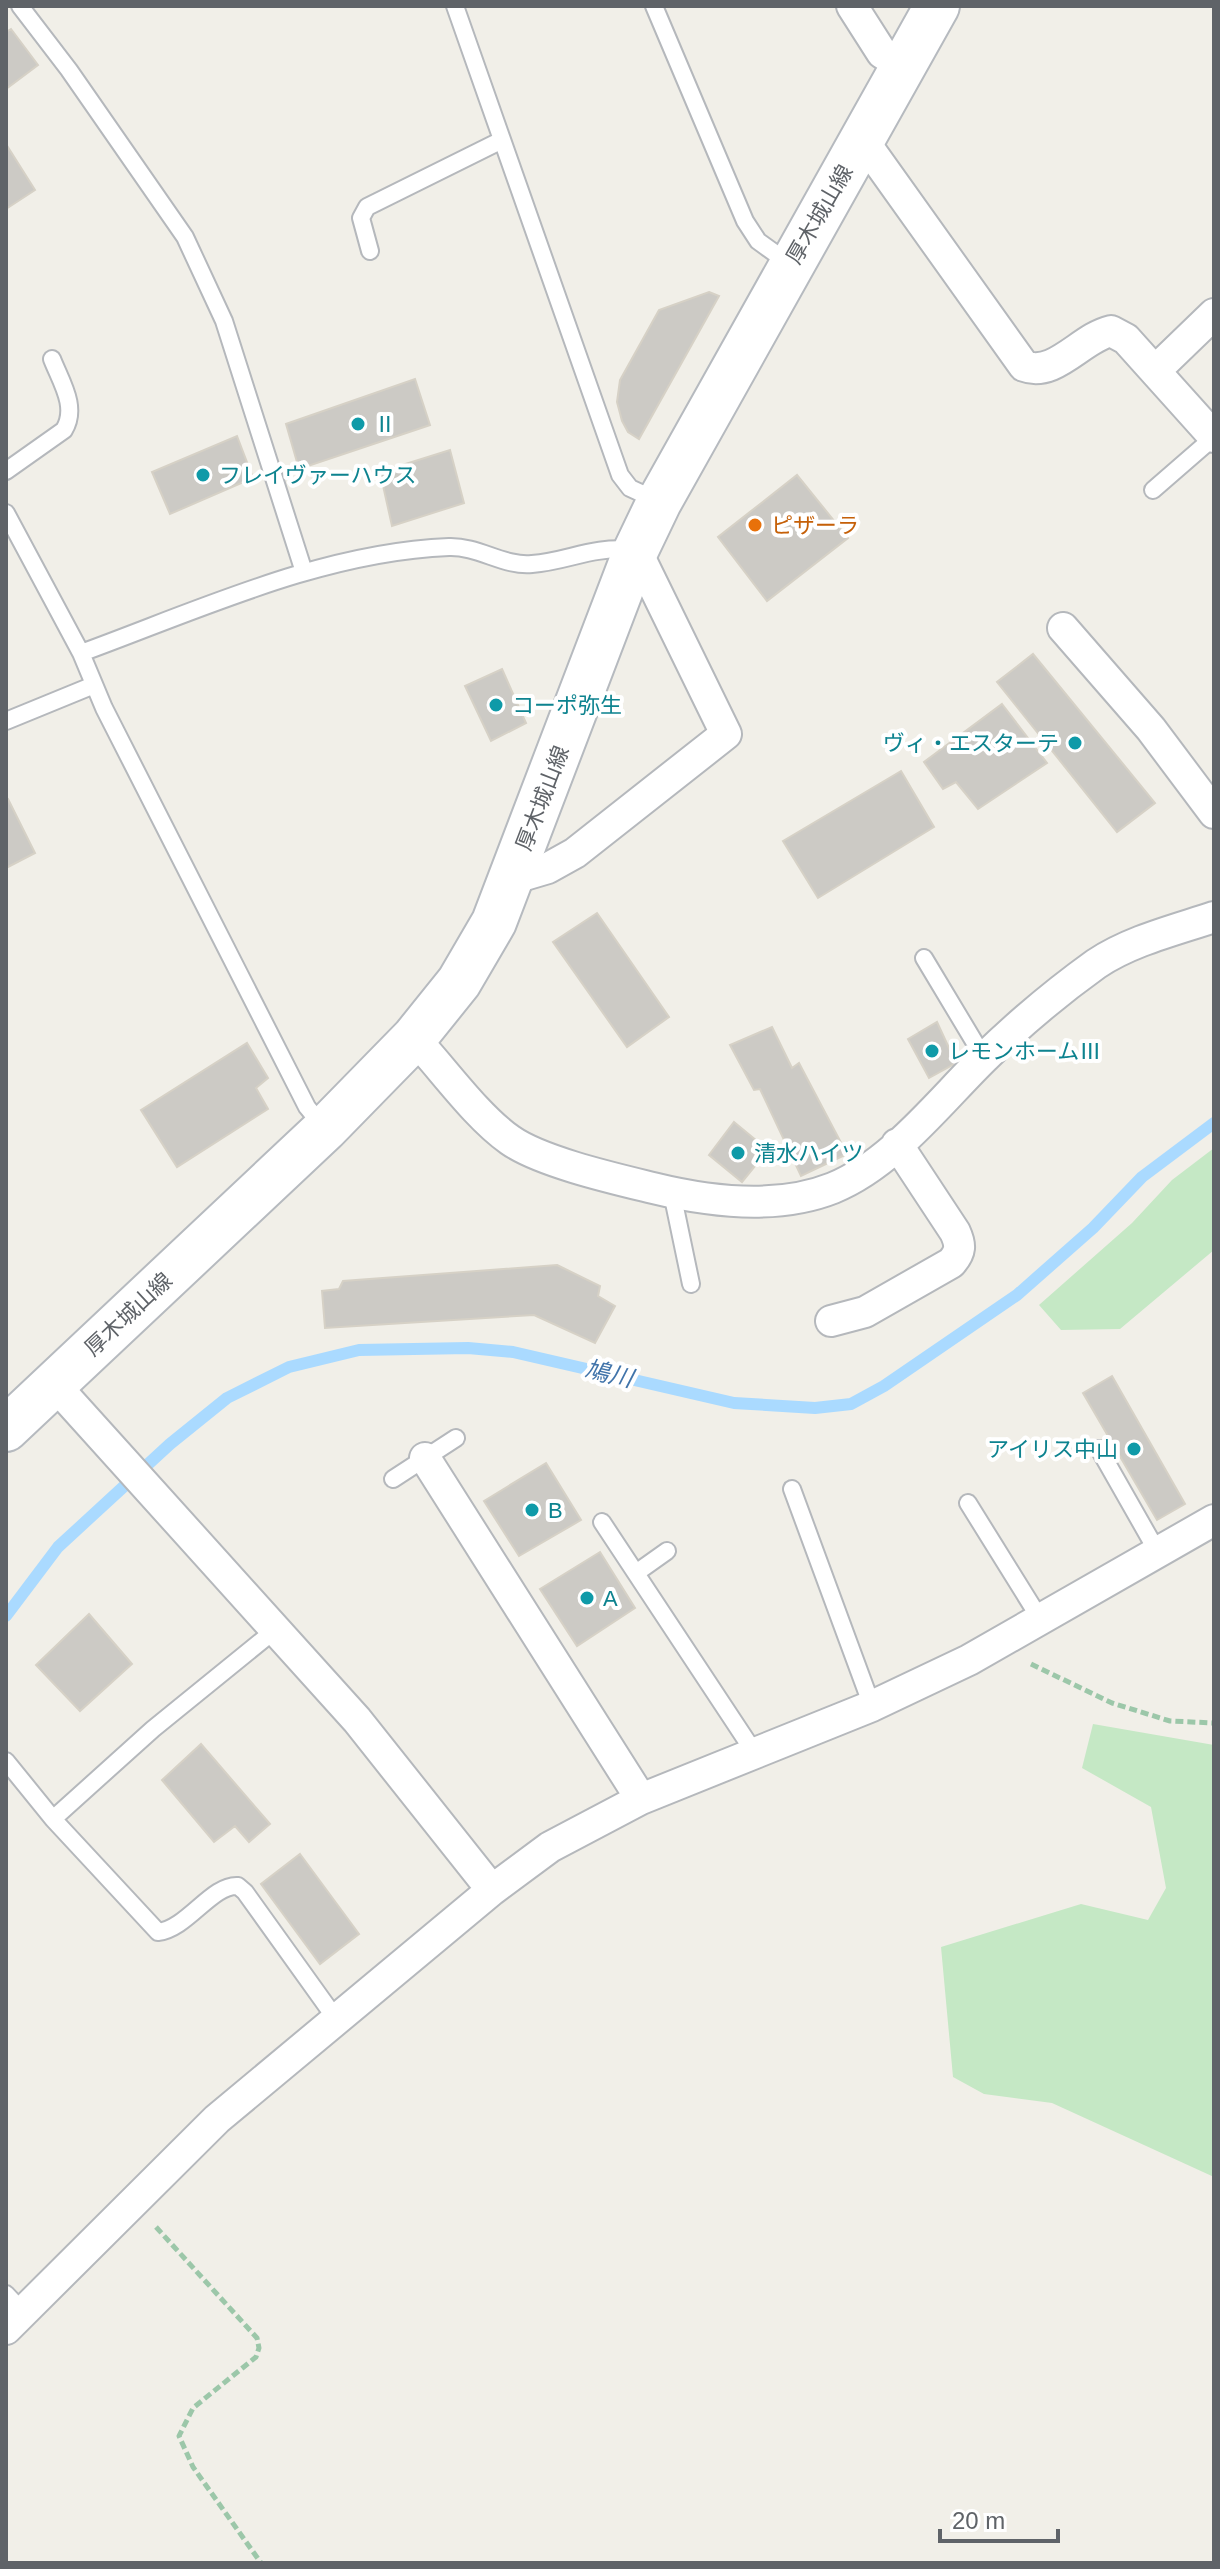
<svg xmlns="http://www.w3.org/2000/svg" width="1220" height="2569" viewBox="0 0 1220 2569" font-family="Helvetica,'Noto Sans JP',sans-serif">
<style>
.green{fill:#c5e8c5}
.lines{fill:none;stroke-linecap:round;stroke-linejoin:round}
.stream{stroke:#aadaff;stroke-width:12}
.building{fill:#cccac5;stroke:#d6d1c6;stroke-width:2}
.lane-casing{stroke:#b5b8bc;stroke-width:20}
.street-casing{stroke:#b5b8bc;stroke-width:34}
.secondary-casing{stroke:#b6babf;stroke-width:48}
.path{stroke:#9cc7a9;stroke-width:5;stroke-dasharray:8 4;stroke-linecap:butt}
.lane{stroke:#fff;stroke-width:16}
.street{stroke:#fff;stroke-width:30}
.secondary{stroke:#fff;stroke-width:44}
.culture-dot{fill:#0f9aa8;stroke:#fff;stroke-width:3}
.food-dot{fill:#e8710a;stroke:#fff;stroke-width:3}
.labels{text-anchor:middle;stroke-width:8;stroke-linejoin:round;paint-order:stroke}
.street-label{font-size:22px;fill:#5f6368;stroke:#fff}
.culture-label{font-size:22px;fill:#0d838f;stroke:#fff;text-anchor:start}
.food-label{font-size:22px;fill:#c56008;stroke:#fff;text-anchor:start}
.water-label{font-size:24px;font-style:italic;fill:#4174aa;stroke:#fff}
</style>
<rect width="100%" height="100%" fill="#f1efe8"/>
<path class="green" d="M 1214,1148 L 1214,1250 L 1120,1329 L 1061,1330 L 1039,1305 L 1132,1223 L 1172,1180 Z
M 1093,1724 L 1214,1745 L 1214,2177 L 1052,2103 L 984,2094 L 953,2077 L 941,1947 L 1081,1904 L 1148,1920 L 1166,1888 L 1151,1807 L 1082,1768 Z"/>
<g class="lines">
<path class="stream" d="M 6,1616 L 58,1547 L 170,1444 L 227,1398 L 289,1367 L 359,1350 L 468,1348 L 513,1352 L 734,1403 L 815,1408 L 851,1404 L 884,1386 L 1017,1295 L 1093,1228 L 1142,1177 L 1214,1123"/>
</g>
<path class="building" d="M 11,29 L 38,65 L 6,89 L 6,32 Z
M 6,144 L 35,190 L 6,209 Z
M 709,292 L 719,296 L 639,439 L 628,432 L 622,421 L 617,402 L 620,380 L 659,310 Z
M 415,379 L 430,425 L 299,469 L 286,424 Z
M 237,436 L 253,478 L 170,514 L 152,472 Z
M 450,450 L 464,503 L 392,526 L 380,472 Z
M 797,475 L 848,538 L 767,601 L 718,537 Z
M 1033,654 L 1155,803 L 1117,832 L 997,682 Z
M 502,669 L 526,723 L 491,741 L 465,686 Z
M 1002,704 L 1047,763 L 978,809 L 956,782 L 943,789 L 924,762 Z
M 901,771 L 934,827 L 818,898 L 783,841 Z
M 8,799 L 35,853 L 6,868 L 6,800 Z
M 597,913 L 669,1017 L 627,1047 L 553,942 Z
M 937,1022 L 956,1063 L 929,1078 L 908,1039 Z
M 772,1027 L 792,1068 L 799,1063 L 847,1154 L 801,1176 L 760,1089 L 754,1090 L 730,1045 Z
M 247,1043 L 268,1078 L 256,1088 L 268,1109 L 177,1167 L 141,1110 Z
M 734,1122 L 768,1150 L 742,1182 L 709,1155 Z
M 557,1265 L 600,1286 L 598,1296 L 615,1306 L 595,1343 L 534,1315 L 325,1328 L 322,1291 L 339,1289 L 343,1281 Z
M 1112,1376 L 1185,1504 L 1157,1520 L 1083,1393 Z
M 546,1463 L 581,1520 L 519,1556 L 484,1501 Z
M 600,1552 L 635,1608 L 577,1646 L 540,1589 Z
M 89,1614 L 132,1664 L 80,1711 L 36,1665 Z
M 201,1744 L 270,1824 L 249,1842 L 235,1826 L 214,1842 L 162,1780 Z
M 300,1854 L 359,1934 L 320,1964 L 261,1884 Z"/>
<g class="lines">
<defs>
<path id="lane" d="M 20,6 L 69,70 L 185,237 L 224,321 L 304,572
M 455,6 L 620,475 L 630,488 L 656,500
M 654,6 L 745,221 L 758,241 L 790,264
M 370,251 L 361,218 L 367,207 L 500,141
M 6,471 L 64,430 C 78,407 61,382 52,359
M 1153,490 L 1214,437
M 6,513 L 81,653 L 104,708 L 307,1107 L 325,1129
M 81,653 C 199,610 322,552 449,547 C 478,546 505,567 532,564 C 570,561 590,546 634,550
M 6,721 L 94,685
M 924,958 L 984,1058
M 672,1193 L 691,1284
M 1099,1449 L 1157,1551
M 393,1479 L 456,1438
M 792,1489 L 872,1706
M 968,1503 L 1042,1622
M 602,1522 L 756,1755
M 636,1573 L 667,1551
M 275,1630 L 153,1729 L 53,1819 L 158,1932 C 187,1929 212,1884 238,1886 L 245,1892 L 336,2019
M 6,1761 L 53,1819
M 6,2294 L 23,2312"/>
<path id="street" d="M 852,6 L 882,53 L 903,66
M 862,139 L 1024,366 C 1055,378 1081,338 1111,331 L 1126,339 L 1214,437
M 1156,370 L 1214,314
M 1063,628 L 1151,729 L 1214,813
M 511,879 L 548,868 L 575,853 L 726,734 L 636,550
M 414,1038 C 443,1069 476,1116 510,1140 C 541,1162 616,1179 653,1188 C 710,1202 778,1210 833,1188 C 892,1164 940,1101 984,1058 C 1019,1024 1057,992 1096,964 C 1130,941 1175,930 1214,917
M 831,1321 L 865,1312 L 951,1263 C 961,1252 961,1245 955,1232 L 897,1144
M 53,1383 L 357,1720 L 492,1890
M 425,1458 L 641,1799
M 6,2329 L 217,2119 L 492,1890 L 550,1847 L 641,1799 L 872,1706 L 969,1660 L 1214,1520"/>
<path id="secondary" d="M 6,1429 L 325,1129 L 414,1038 L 459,982 L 494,922 L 636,550 L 659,502 L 937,6"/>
</defs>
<use href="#lane" class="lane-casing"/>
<use href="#street" class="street-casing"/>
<use href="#secondary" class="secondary-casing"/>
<path class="path" d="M 1031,1664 L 1112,1703 L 1170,1721 L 1214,1723
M 156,2227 L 257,2338 L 259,2348 L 256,2357 L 193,2408 L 179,2436 L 193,2467 L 261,2563"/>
<use href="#lane" class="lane"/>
<use href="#street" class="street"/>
<use href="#secondary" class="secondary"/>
</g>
<g class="culture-dot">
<circle cx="358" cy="424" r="8"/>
<circle cx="203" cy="475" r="8"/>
<circle cx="496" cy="705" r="8"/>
<circle cx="1075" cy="743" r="8"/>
<circle cx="932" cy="1051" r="8"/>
<circle cx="738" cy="1153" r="8"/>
<circle cx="1134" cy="1449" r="8"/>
<circle cx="532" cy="1510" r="8"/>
<circle cx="587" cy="1598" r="8"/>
</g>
<circle class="food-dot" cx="755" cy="525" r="8"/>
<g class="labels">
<g class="street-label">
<text transform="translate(819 214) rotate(-60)" y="8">厚木城山線</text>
<text transform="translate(542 798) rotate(-69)" y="8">厚木城山線</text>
<text transform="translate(128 1314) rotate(-43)" y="8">厚木城山線</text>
</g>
<g class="culture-label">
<text x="374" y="432">Ⅱ</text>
<text x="219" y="483">フレイヴァーハウス</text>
<text x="512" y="713">コーポ弥生</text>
<text x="1059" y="751" text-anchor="end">ヴィ・エスターテ</text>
<text x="948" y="1059">レモンホームⅢ</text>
<text x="754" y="1161">清水ハイツ</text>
<text x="1118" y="1457" text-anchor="end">アイリス中山</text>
<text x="548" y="1518">B</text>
<text x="603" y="1606">A</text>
</g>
<g class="food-label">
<text x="771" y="533">ピザーラ</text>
</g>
<g class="water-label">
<text transform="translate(609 1374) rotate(13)" y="8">鳩川</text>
</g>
</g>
<rect width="1220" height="2569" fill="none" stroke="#5f6368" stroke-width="16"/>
<path d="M940 2529v12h118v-12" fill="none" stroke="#5f6368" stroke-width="4"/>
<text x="952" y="2529" font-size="24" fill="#5f6368" stroke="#ffffff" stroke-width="6" paint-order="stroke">20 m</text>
</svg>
